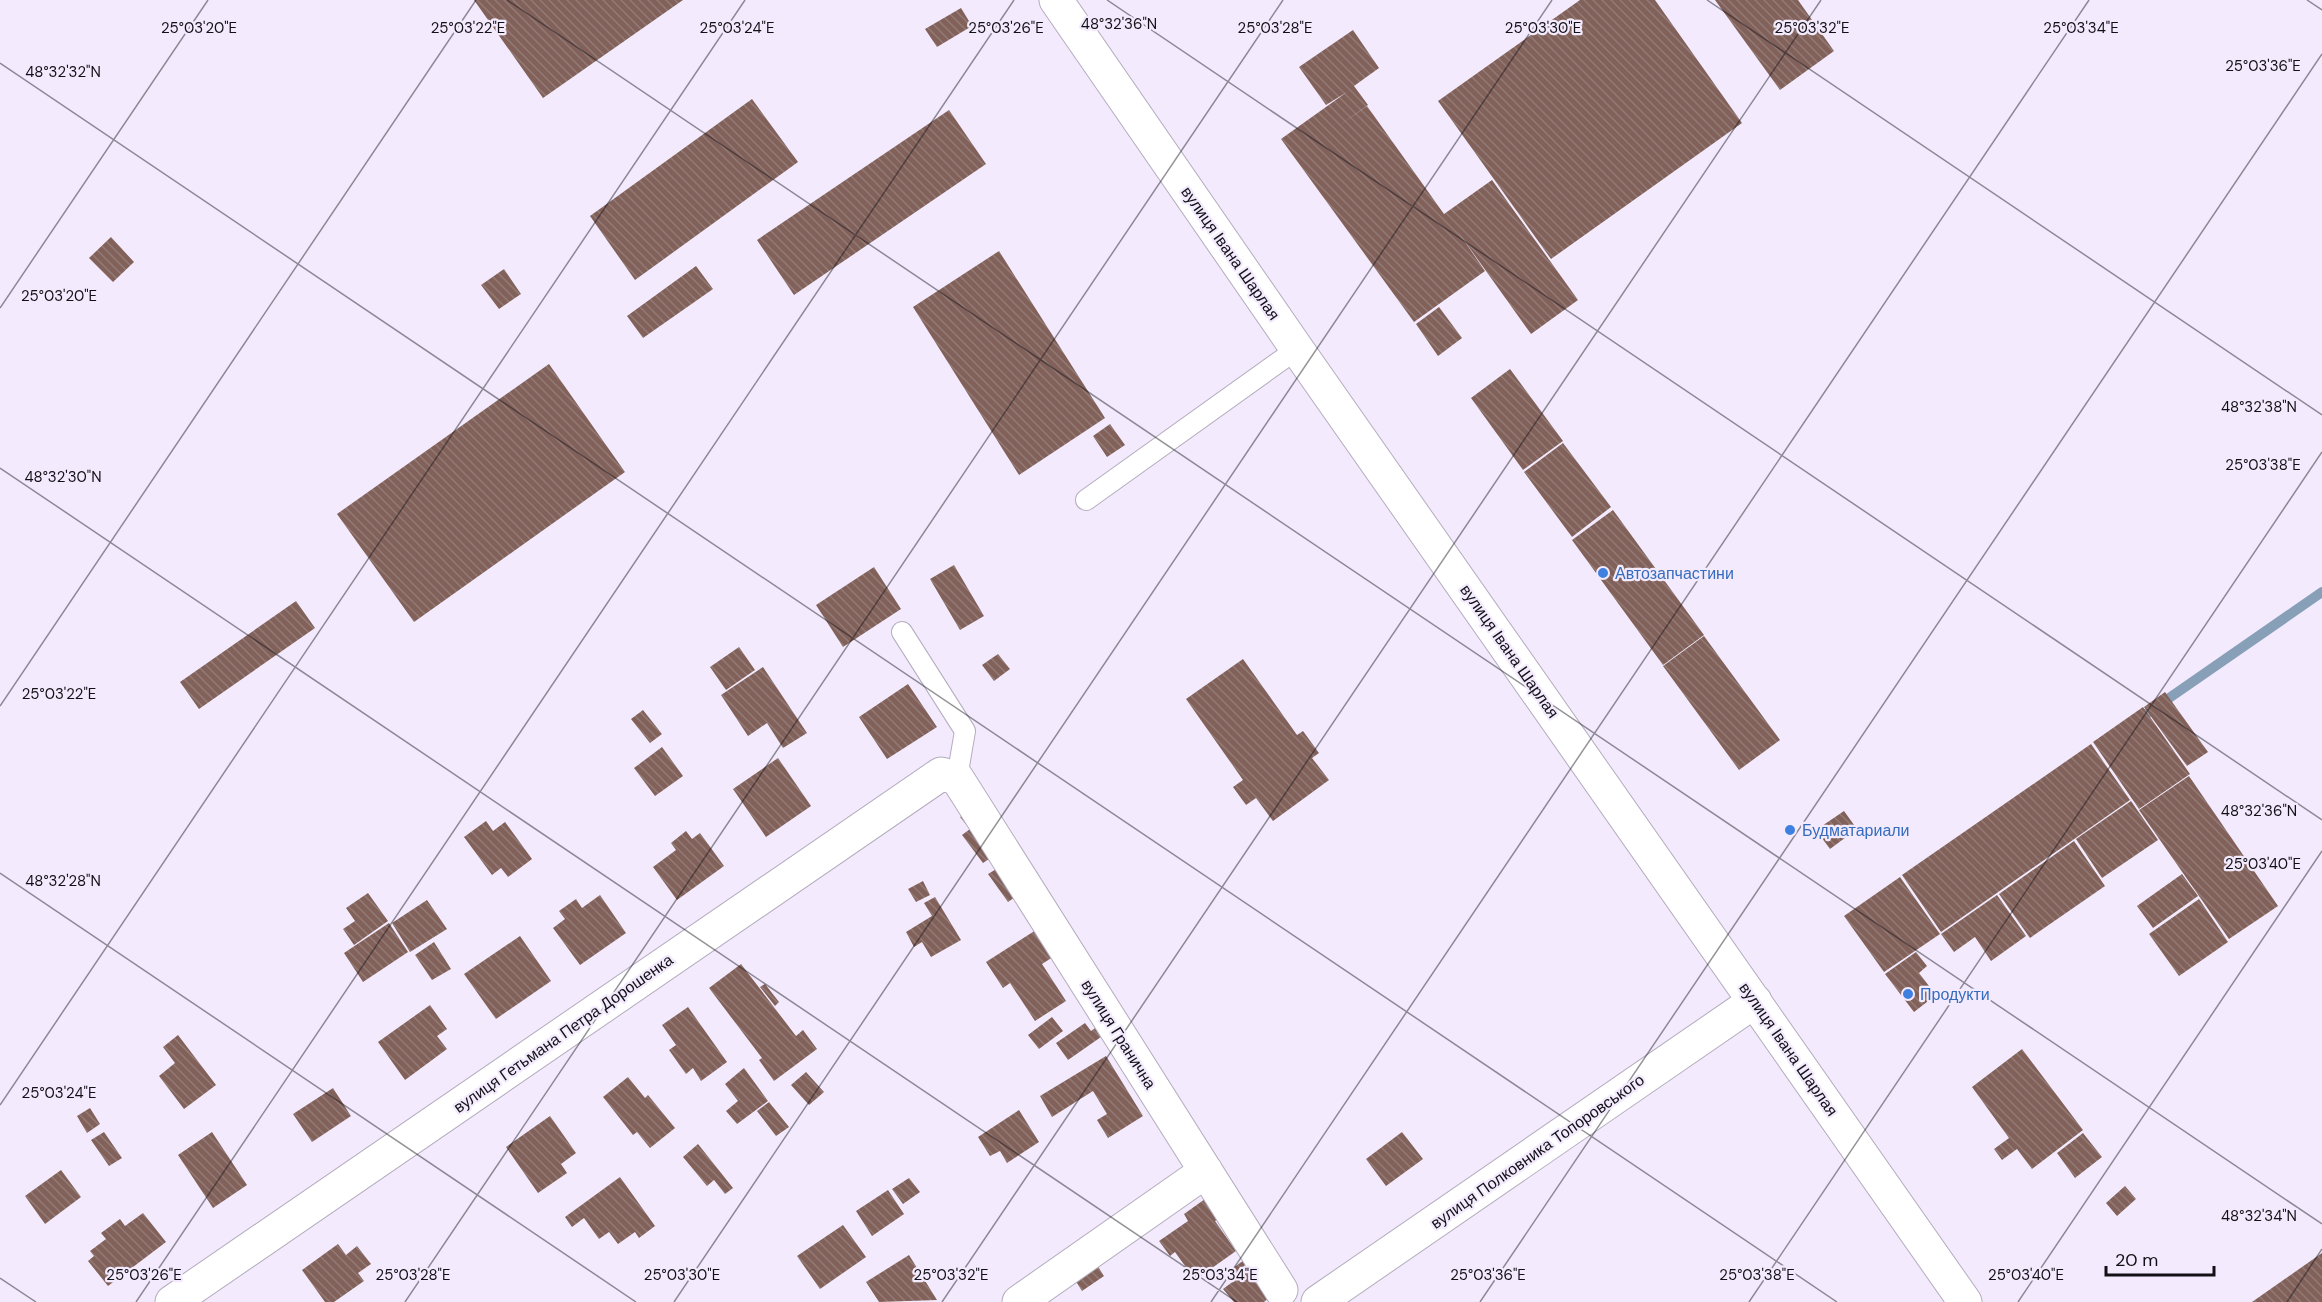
<svg xmlns="http://www.w3.org/2000/svg" width="2322" height="1302" viewBox="0 0 2322 1302" font-family="'DM Sans',sans-serif">
<style>
.lines{fill:none;stroke-linecap:round;stroke-linejoin:round}
.stream{stroke:#879fb7;stroke-width:10}
.building{fill:url(#building-back-hatch)}
.service-casing{stroke:#b4acbd;stroke-width:22}
.minor-casing{stroke:#b4acbd;stroke-width:35}
.service{stroke:#fff;stroke-width:20}
.minor{stroke:#fff;stroke-width:33}
.ticks{fill:none;stroke:#121016;stroke-width:1.5;stroke-opacity:0.45}
.shop-dot{fill:#3f7fe0;stroke:#f3ebfd;stroke-width:2}
.labels{text-anchor:middle;stroke-width:4.5;stroke-linejoin:round;paint-order:stroke}
.street-label{font-size:16px;fill:#121016;stroke:#f3ebfd}
.shop-label{font-size:16px;fill:#366cbe;stroke:#f3ebfd;text-anchor:start}
.ticks-label{font-size:15px;text-anchor:middle;fill:#121016;stroke:#f3ebfd;stroke-width:4.5;stroke-linejoin:round;paint-order:stroke}
</style>
<defs>
<pattern id="building-back-hatch" width="6" height="6" patternUnits="userSpaceOnUse" patternTransform="scale(1.5)"><rect width="6" height="6" fill="#82615a"/><path d="M-1 5l2 2M0 0l6 6M5-1l2 2" fill="none" stroke="#927b76"/></pattern>
</defs>
<rect width="100%" height="100%" fill="#f3ebfd"/>
<g class="lines">
<path class="stream" d="M 2136,721 L 2322,592"/>
</g>
<path class="building" d="M 474,0 L 683,0 L 543,98 Z
M 1580,0 L 1655,0 L 1742,123 L 1551,259 L 1438,101 Z
M 1715,0 L 1798,0 L 1834,51 L 1780,90 Z
M 961,8 L 972,26 L 937,47 L 925,29 Z
M 1353,30 L 1379,68 L 1354,86 L 1368,105 L 1336,128 L 1367,106 L 1444,214 L 1492,180 L 1578,300 L 1531,334 L 1456,229 L 1485,271 L 1414,322 L 1281,139 L 1347,92 L 1326,105 L 1299,67 Z
M 752,99 L 798,162 L 635,280 L 590,216 Z
M 949,110 L 986,164 L 794,295 L 757,240 Z
M 111,237 L 134,262 L 113,282 L 89,258 Z
M 999,251 L 1105,418 L 1019,475 L 913,307 Z
M 696,266 L 713,289 L 643,338 L 627,316 Z
M 504,269 L 521,294 L 499,309 L 481,285 Z
M 1439,307 L 1462,338 L 1438,356 L 1416,324 Z
M 549,364 L 625,472 L 414,622 L 337,514 Z
M 1510,369 L 1563,441 L 1523,470 L 1471,398 Z
M 1110,424 L 1125,445 L 1107,457 L 1093,436 Z
M 1563,443 L 1611,507 L 1572,537 L 1524,472 Z
M 1613,510 L 1704,635 L 1663,665 L 1572,540 Z
M 954,565 L 984,616 L 960,630 L 930,579 Z
M 874,567 L 901,609 L 843,647 L 816,605 Z
M 296,601 L 315,628 L 199,709 L 180,682 Z
M 1704,636 L 1780,740 L 1739,770 L 1663,666 Z
M 739,647 L 755,670 L 726,690 L 710,667 Z
M 998,654 L 1010,669 L 994,681 L 982,665 Z
M 1243,659 L 1297,735 L 1303,731 L 1319,753 L 1312,758 L 1329,780 L 1273,821 L 1256,798 L 1246,805 L 1233,787 L 1243,780 L 1186,699 Z
M 763,667 L 807,733 L 783,748 L 767,723 L 748,736 L 721,695 Z
M 908,684 L 937,727 L 887,759 L 859,717 Z
M 2165,692 L 2208,752 L 2187,766 L 2144,707 Z
M 2143,707 L 2190,774 L 2139,809 L 2093,742 Z
M 643,710 L 662,734 L 650,743 L 631,719 Z
M 2091,744 L 2130,800 L 1941,932 L 1902,875 Z
M 662,747 L 683,776 L 655,796 L 634,768 Z
M 778,758 L 811,806 L 766,837 L 733,789 Z
M 2189,776 L 2278,906 L 2229,939 L 2139,810 Z
M 2131,801 L 2158,840 L 2102,878 L 2076,839 Z
M 1844,811 L 1857,829 L 1830,849 L 1816,830 Z
M 968,812 L 998,853 L 983,863 L 962,835 L 970,829 L 960,817 Z
M 486,821 L 493,831 L 505,822 L 532,859 L 508,877 L 501,868 L 492,875 L 464,837 Z
M 686,831 L 692,839 L 700,833 L 724,866 L 677,900 L 653,867 L 676,850 L 671,843 Z
M 2074,841 L 2105,886 L 2030,938 L 1999,894 Z
M 998,868 L 1018,895 L 1008,902 L 988,874 Z
M 2182,874 L 2198,896 L 2153,928 L 2137,906 Z
M 1900,877 L 1940,934 L 1884,972 L 1844,916 Z
M 923,881 L 930,895 L 916,902 L 908,889 Z
M 368,893 L 388,921 L 354,945 L 343,929 L 355,921 L 346,908 Z
M 600,895 L 626,933 L 580,965 L 553,928 L 565,919 L 559,911 L 576,899 L 582,908 Z
M 1997,895 L 2026,936 L 1991,961 L 1975,937 L 1954,952 L 1941,934 Z
M 935,897 L 961,940 L 931,957 L 922,942 L 914,947 L 906,932 L 932,916 L 924,903 Z
M 2199,899 L 2228,942 L 2179,976 L 2149,934 Z
M 427,900 L 447,929 L 410,952 L 392,923 Z
M 389,923 L 408,952 L 363,982 L 344,953 Z
M 1036,930 L 1053,957 L 1042,964 L 1066,1001 L 1035,1021 L 1010,983 L 1003,988 L 986,962 Z
M 520,936 L 551,981 L 496,1019 L 464,974 Z
M 434,942 L 451,969 L 432,980 L 415,955 Z
M 1916,952 L 1927,966 L 1919,973 L 1936,995 L 1914,1012 L 1885,974 Z
M 741,964 L 796,1036 L 803,1030 L 817,1049 L 774,1081 L 759,1060 L 762,1058 L 709,988 Z
M 765,984 L 779,1002 L 775,1006 L 760,987 Z
M 430,1005 L 447,1029 L 437,1036 L 447,1049 L 405,1080 L 378,1042 Z
M 688,1007 L 727,1062 L 701,1081 L 693,1068 L 686,1074 L 669,1050 L 676,1045 L 662,1025 Z
M 1052,1017 L 1063,1031 L 1039,1049 L 1028,1035 Z
M 1105,1021 L 1111,1030 L 1068,1060 L 1056,1043 L 1085,1023 L 1091,1031 Z
M 178,1035 L 216,1085 L 184,1109 L 159,1076 L 175,1063 L 163,1047 Z
M 2022,1049 L 2083,1130 L 2032,1169 L 2017,1149 L 2002,1160 L 1994,1149 L 2009,1138 L 1972,1087 Z
M 1106,1056 L 1143,1116 L 1108,1138 L 1097,1120 L 1107,1114 L 1093,1091 L 1052,1117 L 1040,1096 Z
M 744,1068 L 768,1101 L 737,1124 L 726,1111 L 738,1101 L 725,1084 Z
M 806,1072 L 824,1092 L 809,1105 L 791,1085 Z
M 628,1077 L 645,1098 L 648,1095 L 675,1128 L 650,1148 L 637,1132 L 633,1135 L 603,1097 Z
M 333,1088 L 351,1116 L 312,1142 L 293,1114 Z
M 769,1102 L 789,1127 L 776,1136 L 757,1111 Z
M 90,1108 L 100,1124 L 87,1133 L 77,1116 Z
M 1019,1110 L 1039,1142 L 1007,1163 L 1000,1151 L 990,1156 L 978,1137 Z
M 550,1116 L 576,1153 L 561,1164 L 567,1173 L 538,1193 L 506,1147 Z
M 104,1132 L 122,1158 L 109,1166 L 91,1140 Z
M 212,1132 L 247,1185 L 213,1208 L 178,1155 Z
M 1402,1132 L 1423,1159 L 1386,1186 L 1366,1159 Z
M 2083,1133 L 2102,1157 L 2075,1178 L 2057,1153 Z
M 698,1144 L 733,1188 L 725,1194 L 714,1180 L 707,1186 L 683,1157 Z
M 61,1170 L 81,1197 L 45,1224 L 25,1196 Z
M 620,1177 L 655,1226 L 639,1238 L 635,1232 L 618,1244 L 609,1232 L 599,1239 L 584,1218 L 572,1227 L 565,1217 Z
M 909,1178 L 920,1192 L 903,1204 L 892,1189 Z
M 2125,1186 L 2136,1199 L 2117,1216 L 2106,1203 Z
M 888,1190 L 904,1214 L 872,1236 L 856,1211 Z
M 1212,1194 L 1226,1214 L 1215,1221 L 1236,1251 L 1195,1280 L 1175,1252 L 1170,1256 L 1159,1241 L 1188,1221 L 1184,1214 Z
M 143,1213 L 166,1242 L 108,1286 L 88,1261 L 94,1256 L 90,1251 L 106,1239 L 101,1233 L 120,1219 L 125,1226 Z
M 843,1225 L 866,1257 L 820,1289 L 797,1256 Z
M 338,1244 L 346,1255 L 357,1246 L 371,1264 L 358,1273 L 364,1281 L 334,1302 L 325,1302 L 302,1270 Z
M 2322,1253 L 2322,1302 L 2252,1302 Z
M 909,1255 L 937,1300 L 879,1302 L 866,1282 Z
M 1251,1255 L 1273,1295 L 1264,1302 L 1234,1302 L 1223,1289 L 1235,1280 L 1229,1271 Z
M 1097,1265 L 1104,1276 L 1082,1291 L 1075,1280 Z"/>
<g class="lines">
<defs>
<path id="service" d="M 1086,500 L 1297,349
M 902,632 L 965,731 L 957,778"/>
<path id="minor" d="M 1056,0 L 1297,349 L 1965,1302
M 172,1302 L 941,774 L 957,778 L 1281,1290
M 1019,1302 L 1206,1171
M 1318,1302 L 1755,1001"/>
</defs>
<use href="#service" class="service-casing"/>
<use href="#minor" class="minor-casing"/>
<use href="#service" class="service"/>
<use href="#minor" class="minor"/>
</g>
<path class="ticks" d="M 507,0 L 2322,1224M 1107,0 L 2322,820M 1707,0 L 2322,415M 2307,0 L 2322,10M 0,63 L 1837,1302M 0,308 L 208,0M 0,468 L 1237,1302M 0,706 L 476,0M 0,873 L 636,1302M 0,1105 L 745,0M 0,1278 L 36,1302M 136,1302 L 1014,0M 405,1302 L 1283,0M 674,1302 L 1552,0M 942,1302 L 1821,0M 1211,1302 L 2089,0M 1480,1302 L 2322,54M 1749,1302 L 2322,452M 2018,1302 L 2322,851M 2287,1302 L 2322,1249"/>
<g class="shop-dot">
<circle cx="1603" cy="573" r="6"/>
<circle cx="1790" cy="830" r="6"/>
<circle cx="1908" cy="994" r="6"/>
</g>
<g class="labels">
<g class="street-label">
<text transform="translate(1231 253) rotate(55)" y="6">вулиця Івана Шарлая</text>
<text transform="translate(1510 651) rotate(55)" y="6">вулиця Івана Шарлая</text>
<text transform="translate(563 1033) rotate(-35)" y="6">вулиця Гетьмана Петра Дорошенка</text>
<text transform="translate(1119 1034) rotate(58)" y="6">вулиця Гранична</text>
<text transform="translate(1789 1049) rotate(55)" y="6">вулиця Івана Шарлая</text>
<text transform="translate(1537 1151) rotate(-35)" y="6">вулиця Полковника Топоровського</text>
</g>
<g class="shop-label">
<text x="1615" y="579">Автозапчастини</text>
<text x="1802" y="836">Будматариали</text>
<text x="1920" y="1000">Продукти</text>
</g>
</g>
<g class="ticks-label">
<text x="1119" y="29">48°32'36"N</text>
<text x="199" y="33">25°03'20"E</text>
<text x="468" y="33">25°03'22"E</text>
<text x="737" y="33">25°03'24"E</text>
<text x="1006" y="33">25°03'26"E</text>
<text x="1275" y="33">25°03'28"E</text>
<text x="1543" y="33">25°03'30"E</text>
<text x="1812" y="33">25°03'32"E</text>
<text x="2081" y="33">25°03'34"E</text>
<text x="2263" y="71">25°03'36"E</text>
<text x="63" y="77">48°32'32"N</text>
<text x="59" y="301">25°03'20"E</text>
<text x="2259" y="412">48°32'38"N</text>
<text x="2263" y="470">25°03'38"E</text>
<text x="63" y="482">48°32'30"N</text>
<text x="59" y="699">25°03'22"E</text>
<text x="2259" y="816">48°32'36"N</text>
<text x="2263" y="869">25°03'40"E</text>
<text x="63" y="886">48°32'28"N</text>
<text x="59" y="1098">25°03'24"E</text>
<text x="2259" y="1221">48°32'34"N</text>
<text x="144" y="1280">25°03'26"E</text>
<text x="413" y="1280">25°03'28"E</text>
<text x="682" y="1280">25°03'30"E</text>
<text x="951" y="1280">25°03'32"E</text>
<text x="1220" y="1280">25°03'34"E</text>
<text x="1488" y="1280">25°03'36"E</text>
<text x="1757" y="1280">25°03'38"E</text>
<text x="2026" y="1280">25°03'40"E</text>
</g>
<path d="M2106 1266v9h108v-9" fill="none" stroke="#121016" stroke-width="3"/>
<text x="2115" y="1266" font-size="18" fill="#121016" stroke="#f3ebfd" stroke-width="4.5" paint-order="stroke">20 m</text>
</svg>
